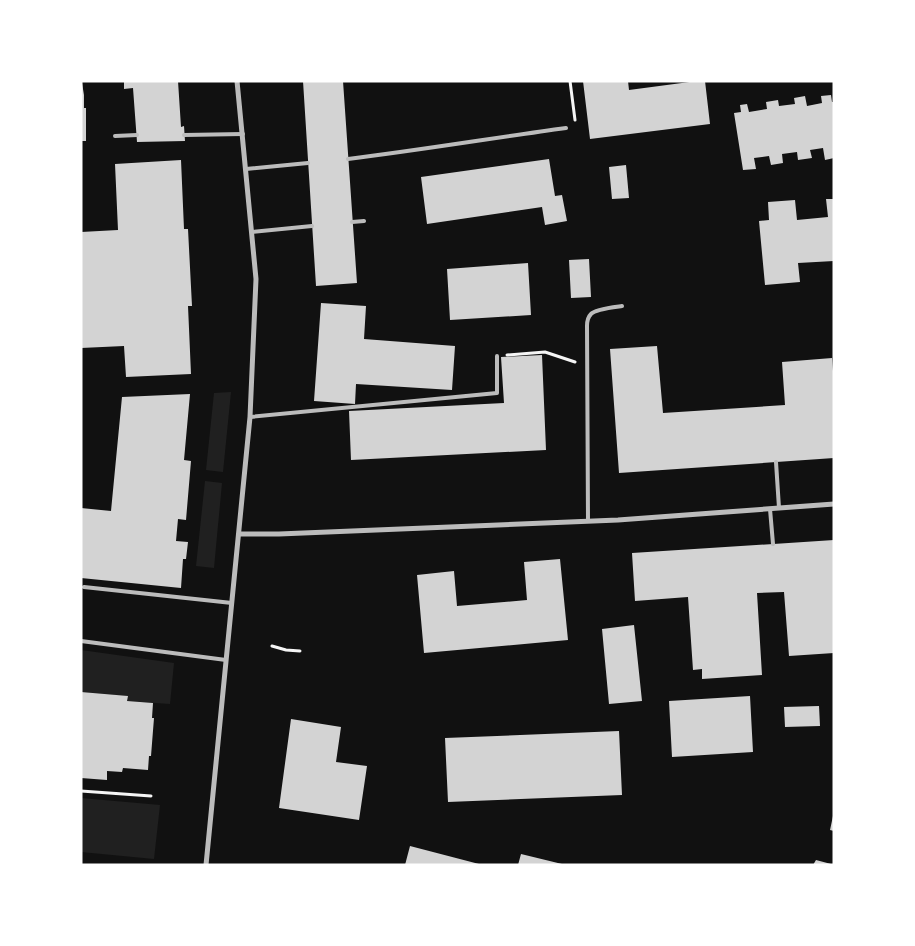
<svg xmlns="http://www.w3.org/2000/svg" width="915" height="946" viewBox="0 0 915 946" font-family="'Golos Text',sans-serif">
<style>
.green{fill:#202020}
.building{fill:#d3d3d3}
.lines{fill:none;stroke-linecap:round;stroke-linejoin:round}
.path{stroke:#f5f5f5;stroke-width:3}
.service{stroke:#bcbcbc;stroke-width:4}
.minor{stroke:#bcbcbc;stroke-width:5}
</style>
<rect width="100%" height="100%" fill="#111"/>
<path class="green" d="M 231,392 L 223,472 L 206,470 L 214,393 Z
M 205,481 L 222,483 L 214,568 L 196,566 Z
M 81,650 L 174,663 L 170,704 L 127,701 L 127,696 L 81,692 Z
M 81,798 L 160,805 L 154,859 L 81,852 Z"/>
<path class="building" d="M 124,81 L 178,81 L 181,127 L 184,126 L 185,141 L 137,142 L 133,88 L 124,89 Z
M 303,81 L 343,81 L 357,283 L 316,286 Z
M 583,81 L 628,81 L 629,90 L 697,81 L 705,81 L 710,124 L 590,139 Z
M 81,83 L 82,83 L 84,95 L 84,108 L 86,108 L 86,141 L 81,141 Z
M 831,95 L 832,102 L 834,102 L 834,158 L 825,160 L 823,148 L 810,150 L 812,158 L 798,160 L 797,152 L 782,154 L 783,163 L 771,165 L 769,156 L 754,158 L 756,169 L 743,170 L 734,113 L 741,112 L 740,105 L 747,104 L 749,112 L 767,109 L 766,102 L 778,100 L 779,106 L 795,104 L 794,98 L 805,96 L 807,106 L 822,103 L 821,96 Z
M 549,159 L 555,196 L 562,195 L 567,221 L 545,225 L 542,207 L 427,224 L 421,177 Z
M 181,160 L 184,229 L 188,229 L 192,306 L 188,306 L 191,374 L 126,377 L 124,346 L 81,348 L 81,232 L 118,230 L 115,164 Z
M 626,165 L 629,198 L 612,199 L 609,167 Z
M 826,199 L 834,199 L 834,261 L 798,263 L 800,282 L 765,285 L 759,221 L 769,220 L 768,202 L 795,200 L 797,220 L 828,217 Z
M 589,259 L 591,297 L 571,298 L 569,260 Z
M 528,263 L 531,315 L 450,320 L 447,269 Z
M 321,303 L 366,306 L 364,339 L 455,346 L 452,390 L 356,384 L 355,404 L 314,401 Z
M 657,346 L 663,413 L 785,405 L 782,362 L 832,358 L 834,384 L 834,458 L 619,473 L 610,349 Z
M 542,355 L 546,450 L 351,460 L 349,411 L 504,403 L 501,357 Z
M 190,394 L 184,460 L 191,461 L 186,520 L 178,519 L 176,541 L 188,542 L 186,559 L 183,559 L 181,588 L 81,578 L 81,508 L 111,511 L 122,397 Z
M 834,540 L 834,653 L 789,656 L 784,592 L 757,593 L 762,675 L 702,679 L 702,669 L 693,670 L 688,597 L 635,601 L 632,553 Z
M 560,559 L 568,640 L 424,653 L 417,575 L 454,571 L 457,606 L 527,600 L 524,562 Z
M 634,625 L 642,701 L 609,704 L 602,629 Z
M 81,692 L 128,696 L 127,701 L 153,703 L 152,718 L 154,718 L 151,756 L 149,756 L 148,770 L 123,768 L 122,772 L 107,771 L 107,780 L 81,778 Z
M 750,696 L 753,752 L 672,757 L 669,701 Z
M 819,706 L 820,726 L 785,727 L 784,707 Z
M 291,719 L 341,727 L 336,762 L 367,766 L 359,820 L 279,808 Z
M 619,731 L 622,795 L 448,802 L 445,738 Z
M 833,816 L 834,816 L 834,831 L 830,830 Z
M 410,846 L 479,864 L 479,865 L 405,865 Z
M 521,854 L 562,864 L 562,865 L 518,865 Z
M 816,860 L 831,864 L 831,865 L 813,865 Z"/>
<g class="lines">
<path class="path" d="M 570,81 L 575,120
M 507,355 L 545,352 L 575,362
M 272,646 L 286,650 L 300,651
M 81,791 L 151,796"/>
<path class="service" d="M 184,135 L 243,134
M 115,136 L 137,135
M 348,159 C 421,150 493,138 566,128
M 246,169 L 308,163
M 352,222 L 364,221
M 252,232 L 312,226
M 250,417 L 497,393 L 497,356
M 776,462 L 779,508
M 770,509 L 773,544
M 588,521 L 587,326 C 587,322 588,317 591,314 C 595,309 615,307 622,306
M 84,587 L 232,603
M 81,641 L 226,660"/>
<path class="minor" d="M 239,534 L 279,534 L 618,520 L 834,504
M 206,865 L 250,417 L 256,279 L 237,81"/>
</g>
<rect width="915" height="946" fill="none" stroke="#ffffff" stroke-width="165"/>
</svg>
